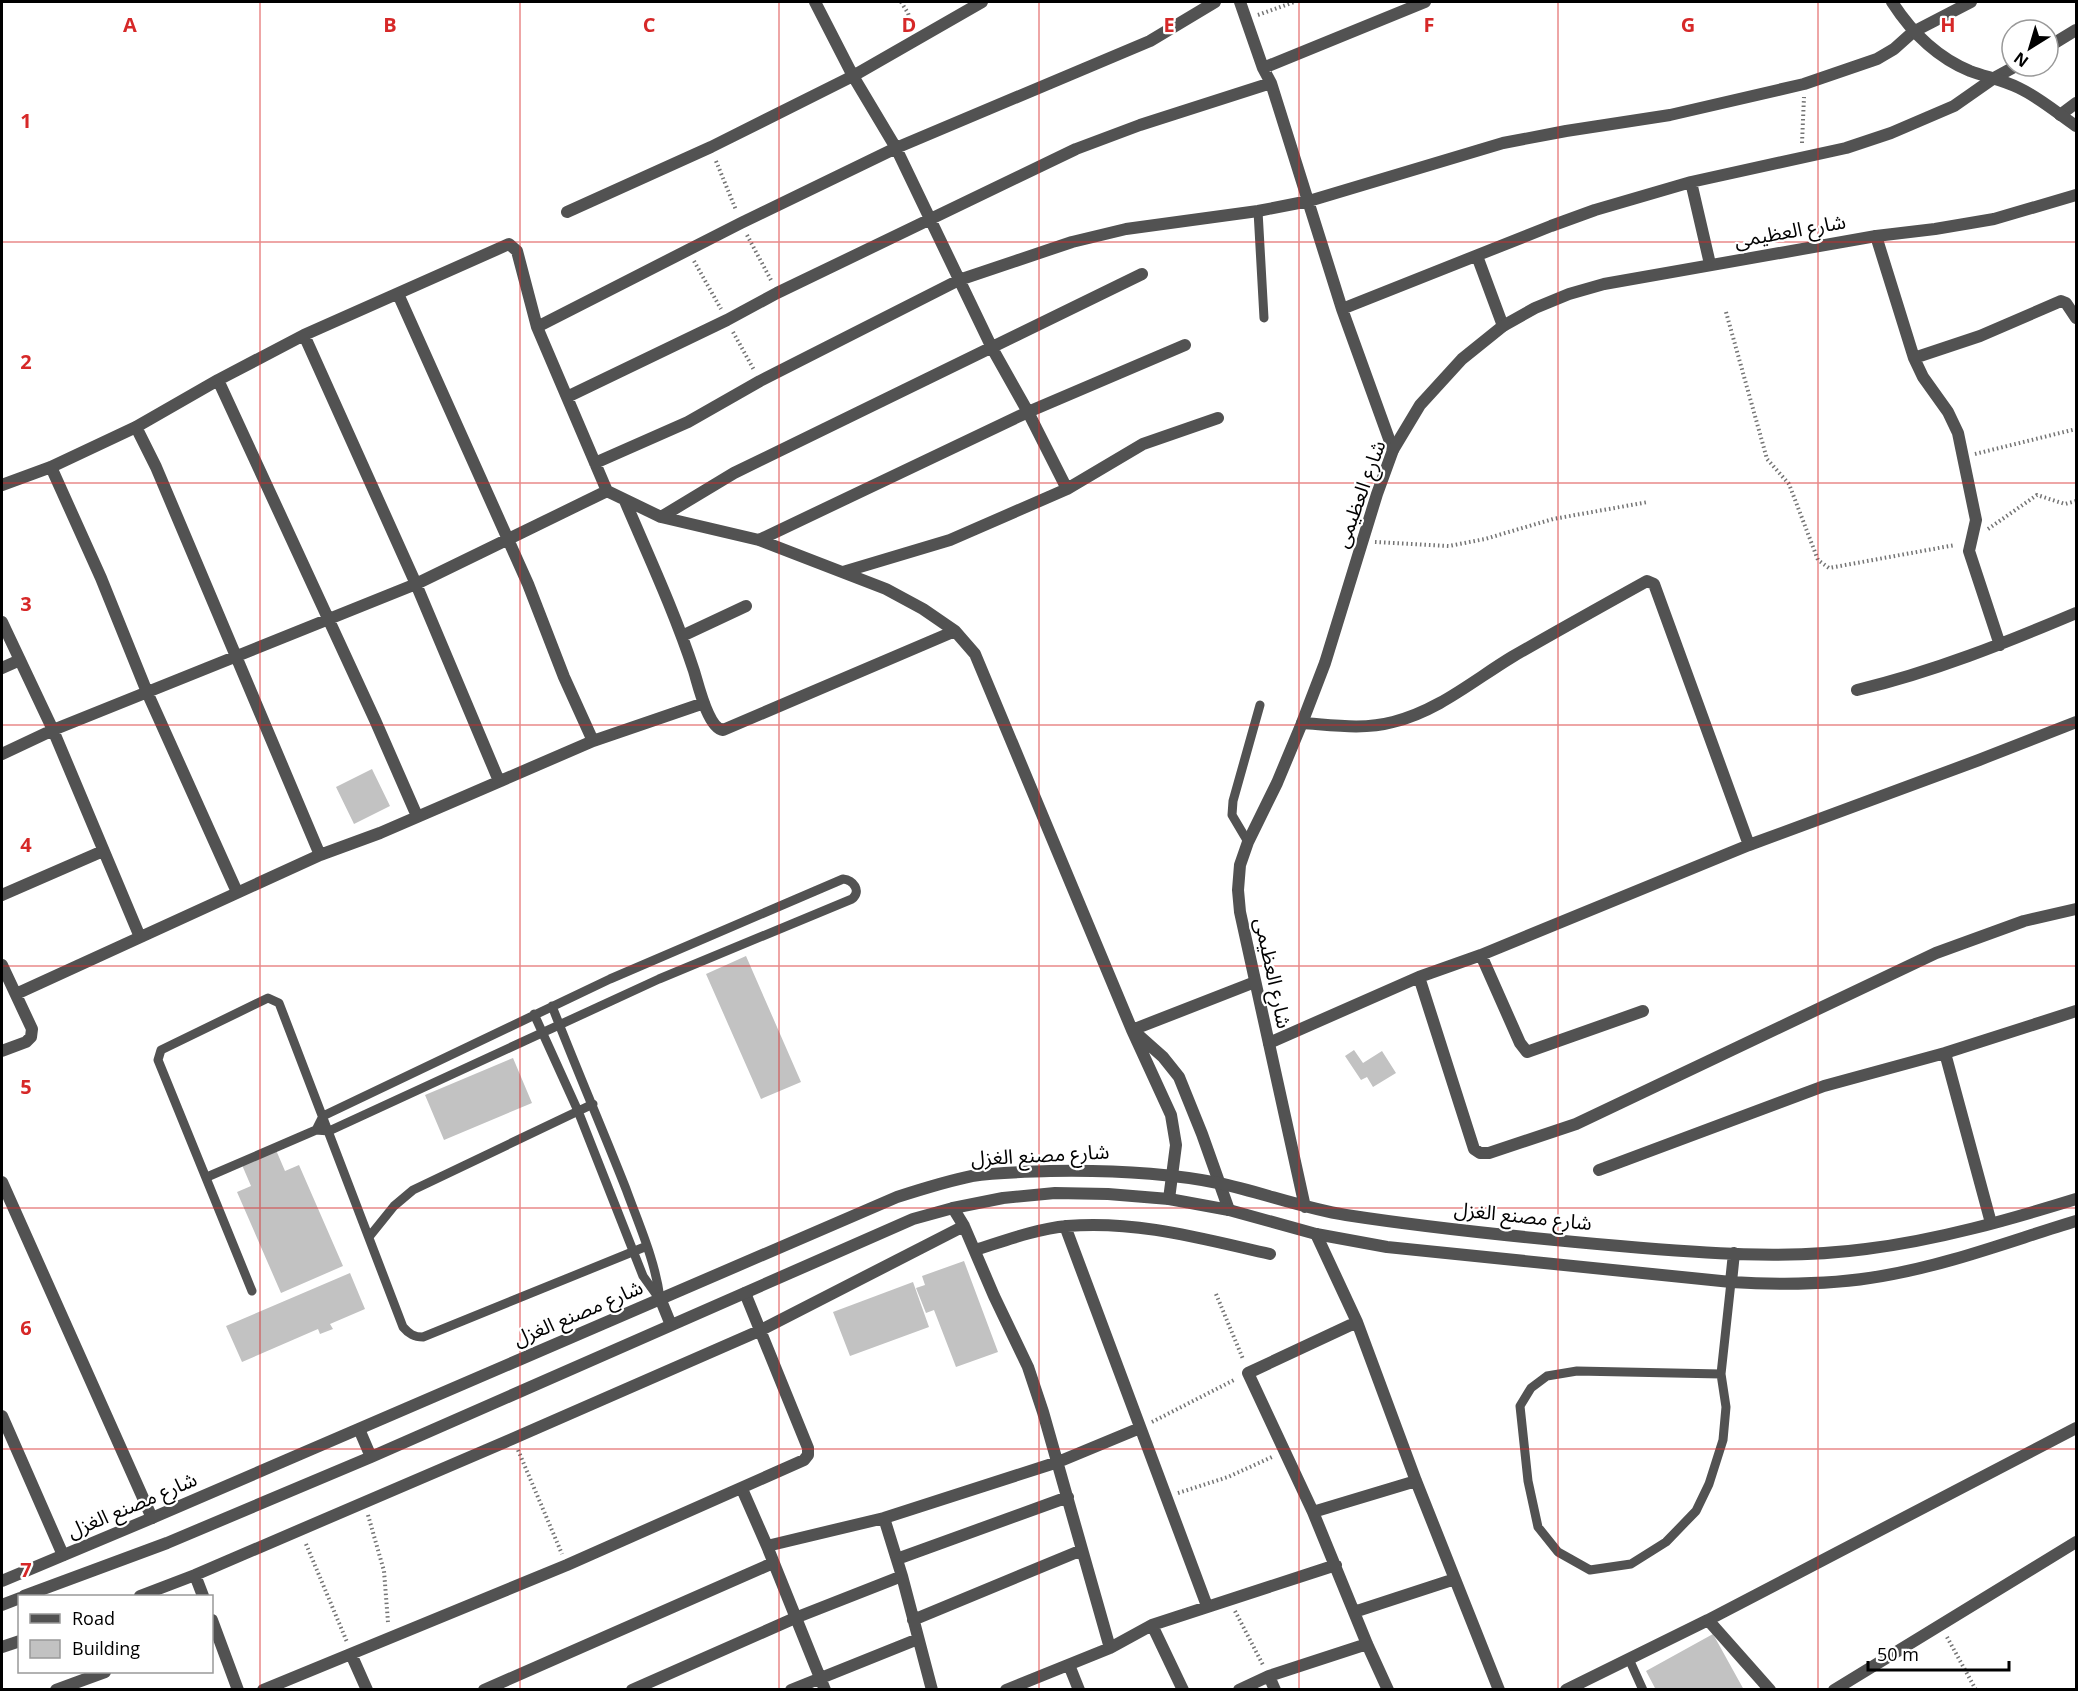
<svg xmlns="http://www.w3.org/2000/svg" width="2078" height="1691" viewBox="0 0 2078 1691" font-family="'Open Sans','Noto Sans Arabic',sans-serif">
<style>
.building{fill:#c2c2c2}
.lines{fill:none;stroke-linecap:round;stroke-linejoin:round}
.path{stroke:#747474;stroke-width:4;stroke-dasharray:1.5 3;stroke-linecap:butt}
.service{stroke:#525252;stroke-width:9}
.minor{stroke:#525252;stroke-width:12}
.tertiary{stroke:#525252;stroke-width:12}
.grid{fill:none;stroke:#d62828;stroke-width:1.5;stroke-opacity:0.55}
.labels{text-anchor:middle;stroke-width:4.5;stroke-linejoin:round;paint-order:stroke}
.street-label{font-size:20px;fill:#000;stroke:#fff}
.grid-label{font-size:20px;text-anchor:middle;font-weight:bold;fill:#d62828;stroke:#fff;stroke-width:4.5;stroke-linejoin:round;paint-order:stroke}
</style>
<rect width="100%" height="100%" fill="#fff"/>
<path class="building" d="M 372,769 L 390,806 L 354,824 L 336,787 Z
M 746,956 L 801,1082 L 761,1099 L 706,974 Z
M 1354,1050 L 1363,1063 L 1382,1051 L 1396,1073 L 1373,1087 L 1367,1077 L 1361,1080 L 1345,1056 Z
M 513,1058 L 532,1103 L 444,1140 L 425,1095 Z
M 276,1150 L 285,1171 L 299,1165 L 343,1266 L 281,1293 L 237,1192 L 251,1186 L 242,1165 Z
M 964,1261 L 998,1352 L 956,1367 L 934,1310 L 926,1313 L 916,1288 L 925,1285 L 922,1276 Z
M 350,1273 L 365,1309 L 330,1324 L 333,1329 L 320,1334 L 318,1329 L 242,1362 L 226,1326 Z
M 913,1282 L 929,1327 L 850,1356 L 833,1312 Z
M 1713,1634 L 1744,1690 L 1656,1690 L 1646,1671 Z"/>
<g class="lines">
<path class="path" d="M 901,2 L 908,13 L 912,26
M 1258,15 L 1294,2
M 1802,143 L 1804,97
M 716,161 L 736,210
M 747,235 L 772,282
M 694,261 L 721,309
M 1726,312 L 1767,459 L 1789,484 L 1818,560 L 1829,568 L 1955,545
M 733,332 L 754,370
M 1975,454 L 2076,429
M 1988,529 L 2037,495 L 2065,504 L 2076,501
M 1375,542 L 1449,546 L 1485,539 L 1553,519 L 1648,502
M 1216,1294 L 1243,1359
M 1152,1422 L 1236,1379
M 518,1450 L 562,1554
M 1178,1493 L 1228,1477 L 1272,1457
M 368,1515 L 384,1571 L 388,1622
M 306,1544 L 347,1642
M 1235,1611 L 1263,1665
M 1947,1637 L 1976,1690"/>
<path class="service" d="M 1258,211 L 1264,318
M 1248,842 L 1232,815 L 1233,801 L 1260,705
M 552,1006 C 576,1068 602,1128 626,1189 C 639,1225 655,1260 660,1298
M 534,1014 L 578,1111 L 643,1276 L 658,1297
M 207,1177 L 316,1130 L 329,1131 L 659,979 L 852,899 C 862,891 853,880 843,879 L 610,979 L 323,1116 L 316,1130
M 369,1237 L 394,1206 L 413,1190 L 593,1104
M 252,1291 L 158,1060 L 161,1050 L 268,998 L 279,1003 L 403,1327 C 409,1334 414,1337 423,1337 L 647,1246
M 1721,1374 L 1577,1371 L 1547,1376 L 1531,1388 L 1520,1406 L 1528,1481 L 1538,1527 L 1558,1552 L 1590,1570 L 1631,1564 L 1666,1542 L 1696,1511 L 1709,1484 L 1723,1440 L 1726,1407 L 1721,1374 L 1731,1282
M 1629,1659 L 1643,1690"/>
<path class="minor" d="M 815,2 L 853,76 L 896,148 L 992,348 L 1028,412 L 1067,489
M 1240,2 L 1263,68 L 1271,83 L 1342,309 L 1393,450
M 2048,47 L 2076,30
M 1263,68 L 1425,2
M 2060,115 L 2076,103
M 1691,182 L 1710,264
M 567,212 L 711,147 L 853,76 L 982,2
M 1876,236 L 1914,358 L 1923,377 L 1948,412 L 1958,433 L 1976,520 L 1969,551 L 2000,645
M 1477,256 L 1503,326
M 398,294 L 528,584 L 564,677 L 593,741
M 1342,309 L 1551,226 L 1595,210 L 1691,182 L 1846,148 L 1891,133 L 1954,106 L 1994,78 L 2016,66
M 537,327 L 741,223 L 896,148 L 1150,41 L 1215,2
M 304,335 L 416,584 L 499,781
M 1914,358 L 1980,336 L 2061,301 L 2066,303 L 2076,318
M 218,380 L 375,720 L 417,816
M 567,397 L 727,320 L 777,293 L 1076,149 L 1140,125 L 1271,83
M 595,463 L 688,422 L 760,381 L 959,280 L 1072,242 L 1126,229 L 1258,211 L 1309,201 L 1503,143 L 1566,131 L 1670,115 L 1804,84 L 1877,59 L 1894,49 L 1913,32 L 1971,2
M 51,467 L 101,578 L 147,692 L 237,892
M 2,485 L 51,467 L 136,427 L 218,380 L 304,335 L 509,244 L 517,251 L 537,327 L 607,491 L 661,517 L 759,540 L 886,589 L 923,609 L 955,631 L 975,654 L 1132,1030 L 1171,1115 L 1176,1145 L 1169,1199
M 625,501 C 649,557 675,613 694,671 C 698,684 708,728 723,730 L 955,631
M 661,517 L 734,473 L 1142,274
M 759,540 L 1028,412 L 1185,345
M 843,572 L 950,540 L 1067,489 L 1143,444 L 1218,418
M 2,622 L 53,730 L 140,937
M 682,636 L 746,606
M 2,668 L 20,660
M 1857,690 C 1933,672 2005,643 2076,613
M 1302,723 C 1332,725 1364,730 1393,722 C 1438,711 1474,680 1512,657 C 1557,631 1602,606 1647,581 L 1654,584 L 1749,845
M 2,754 L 53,730 L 416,584 L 607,491
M 320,855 L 380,833 L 593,741 L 704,703
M 2,895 L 103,851
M 1481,955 L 1520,1043 L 1527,1052 L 1643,1011
M 2,965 L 32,1029 L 31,1037 L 26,1042 L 2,1051
M 1419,977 L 1474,1149 L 1480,1153 L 1489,1153 L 1576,1124 L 1936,953 L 2024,921 L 2076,909
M 16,994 L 320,855 L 156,467 L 136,427
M 1132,1030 L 1255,982
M 1136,1033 L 1163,1057 L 1179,1077 L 1202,1134 L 1229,1210
M 1269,1043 L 1419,977 L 1481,955 L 1749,845 L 1979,760 L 2076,722
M 1945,1053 L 1991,1223
M 1599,1170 L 1824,1086 L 1945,1053 L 2076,1011
M 2,1182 L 152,1518
M 953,1208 L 964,1226 L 994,1296 L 1028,1367 L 1043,1412 L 1110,1648
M 1065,1226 L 1207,1606
M 1316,1234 L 1357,1322 L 1416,1481 L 1499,1690
M 975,1250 C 1004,1241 1036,1229 1067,1226 C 1136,1220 1203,1239 1270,1254
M 1357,1322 L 1248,1373 L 1313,1512 L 1367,1644 L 1388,1690
M 2,1416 L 63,1555
M 742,1489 L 767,1546 L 825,1690
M 1313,1512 L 1416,1481
M 884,1518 L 902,1576 L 932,1690
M 767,1546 L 884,1518 L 1058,1462 L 1140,1428
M 897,1559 L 1068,1497
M 195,1575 L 203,1596
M 140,1596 L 195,1575 L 512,1439 L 759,1331 L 964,1226
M 1354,1612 L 1455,1579
M 212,1620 L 238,1690
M 913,1620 L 1082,1550
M 1152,1625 L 1183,1690
M 2,1647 L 20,1641
M 351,1654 L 367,1690
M 1069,1665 L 1079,1690
M 1269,1676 L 1275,1690
M 56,1690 L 105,1672
M 263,1690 L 567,1565 L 804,1460 L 808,1455 L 808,1448 L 745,1293
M 484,1690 L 773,1563
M 632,1690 L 795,1618 L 902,1576
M 791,1690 L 918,1639
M 1006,1690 L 1110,1648 L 1152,1625 L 1336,1565
M 1239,1690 L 1269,1676 L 1367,1644
M 1566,1690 L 1708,1620
M 1770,1690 L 1708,1620 L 2076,1428
M 1834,1690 L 2076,1542"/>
<path class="tertiary" d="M 1892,2 C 1912,33 1936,57 1970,71 C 1986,77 2003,80 2019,88 C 2040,98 2057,113 2076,126
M 1305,1207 L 1240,912 L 1238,890 L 1240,865 L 1248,842 L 1277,783 L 1302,723 L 1325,663 L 1377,494 L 1393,450 L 1420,405 L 1462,359 L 1503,326 L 1535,308 L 1569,294 L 1604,284 L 1876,236 L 1935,229 L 1994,219 L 2076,195
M 1731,1282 L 1734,1253
M 660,1298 L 671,1325
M 359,1429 L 371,1457
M 2,1581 L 152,1518 L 897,1197 C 922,1189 947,1181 972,1176 C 998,1172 1024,1172 1050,1171 C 1107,1170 1162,1172 1218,1183 C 1261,1192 1302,1208 1346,1215 C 1437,1229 1529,1238 1620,1246 C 1702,1253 1785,1260 1866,1249 C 1938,1240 2008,1220 2076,1199
M 24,1596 L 167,1543 L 371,1457 L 913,1219 L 953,1208 L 1003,1198 L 1055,1193 L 1108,1194 L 1169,1199 L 1229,1210 L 1316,1234 L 1387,1247 L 1731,1282 C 1782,1285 1832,1285 1882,1276 C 1948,1265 2013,1240 2076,1221
M 2,1605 L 20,1598"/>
</g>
<path class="grid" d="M 260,2 L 260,1690M 520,2 L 520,1690M 779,2 L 779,1690M 1039,2 L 1039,1690M 1299,2 L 1299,1690M 1558,2 L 1558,1690M 1818,2 L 1818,1690M 2,242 L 2076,242M 2,483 L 2076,483M 2,725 L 2076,725M 2,966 L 2076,966M 2,1208 L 2076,1208M 2,1449 L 2076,1449"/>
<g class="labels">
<g class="street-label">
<text transform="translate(1790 231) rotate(-10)" y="7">شارع العظيمى</text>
<text transform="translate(1360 494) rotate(-70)" y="7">شارع العظيمى</text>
<text transform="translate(1273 973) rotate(78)" y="7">شارع العظيمى</text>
<text transform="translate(1040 1155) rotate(-3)" y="7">شارع مصنع الغزل</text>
<text transform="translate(1523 1216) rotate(6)" y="7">شارع مصنع الغزل</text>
<text transform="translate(578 1313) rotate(-23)" y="7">شارع مصنع الغزل</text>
<text transform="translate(132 1505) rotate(-23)" y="7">شارع مصنع الغزل</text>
</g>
</g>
<g class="grid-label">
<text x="130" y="32">A</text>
<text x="390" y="32">B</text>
<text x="649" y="32">C</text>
<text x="909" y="32">D</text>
<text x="1169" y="32">E</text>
<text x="1429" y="32">F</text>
<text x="1688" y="32">G</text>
<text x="1948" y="32">H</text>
<text x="26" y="128">1</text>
<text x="26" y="369">2</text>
<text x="26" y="611">3</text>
<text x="26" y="852">4</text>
<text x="26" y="1094">5</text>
<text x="26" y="1335">6</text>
<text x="26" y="1577">7</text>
</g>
<rect width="2078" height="1691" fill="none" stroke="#000000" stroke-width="6"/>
<rect x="18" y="1595" width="195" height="78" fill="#ffffff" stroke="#999999" stroke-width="1.5"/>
<rect x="30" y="1614" width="30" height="9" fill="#525252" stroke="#999999" stroke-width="1.5"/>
<text x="72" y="1625" font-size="18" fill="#000000">Road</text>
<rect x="30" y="1640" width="30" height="18" fill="#c2c2c2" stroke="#999999" stroke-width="1.5"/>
<text x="72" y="1655" font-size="18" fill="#000000">Building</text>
<g transform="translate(2030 48) rotate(217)"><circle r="28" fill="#ffffff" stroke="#999999" stroke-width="1.5"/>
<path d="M0-4.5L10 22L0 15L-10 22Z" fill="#000000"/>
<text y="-9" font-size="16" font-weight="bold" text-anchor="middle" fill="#000000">N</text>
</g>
<path d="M1868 1661v9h141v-9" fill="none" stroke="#000000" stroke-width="3"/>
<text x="1877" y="1661" font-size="18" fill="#000000" stroke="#ffffff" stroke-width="4.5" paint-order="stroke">50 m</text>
</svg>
